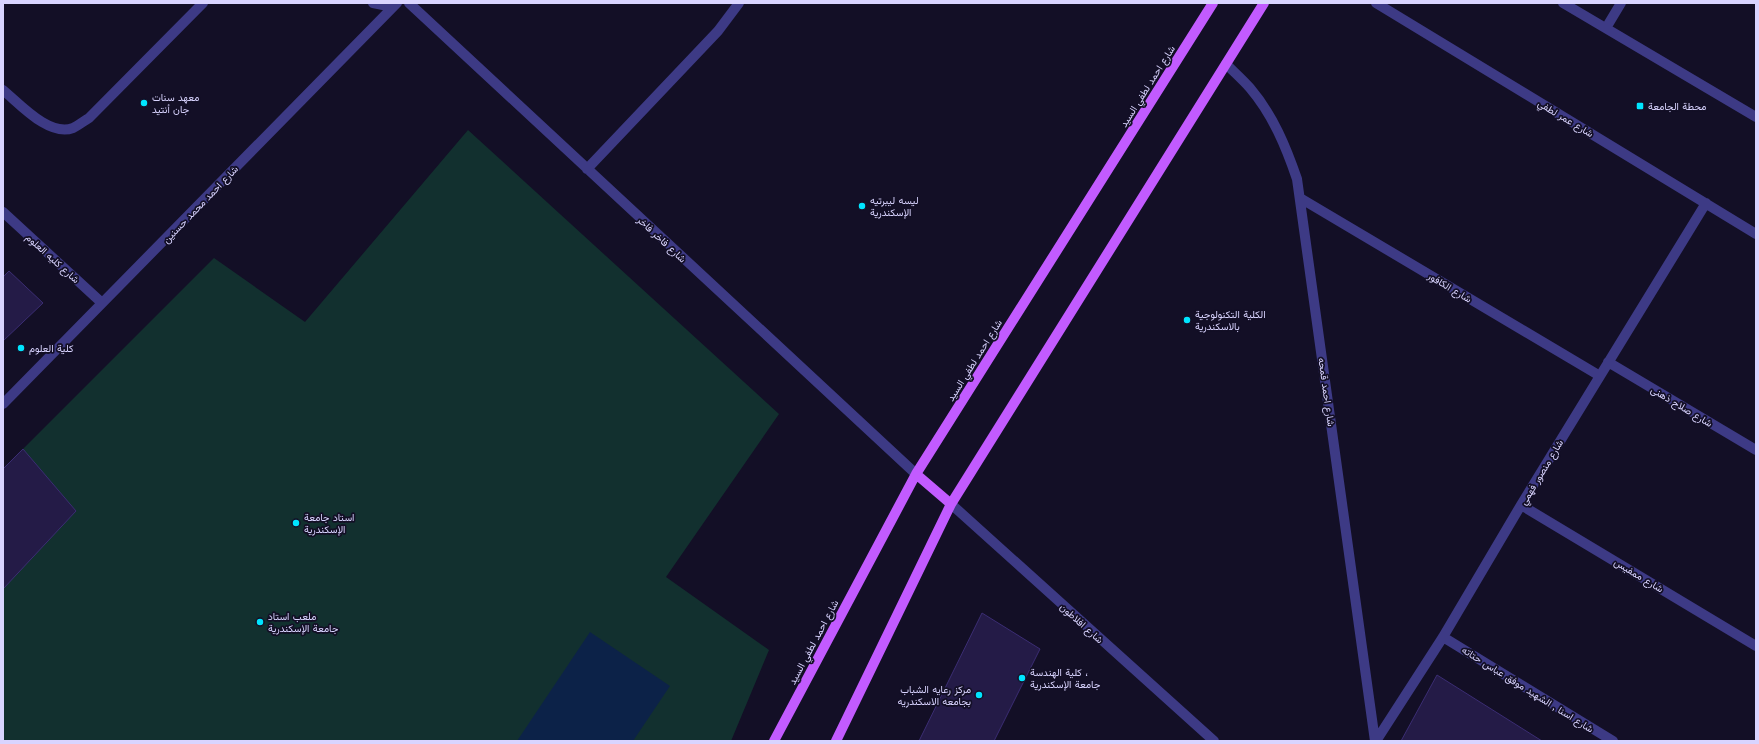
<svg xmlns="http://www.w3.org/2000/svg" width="1759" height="744" viewBox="0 0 1759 744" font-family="'Work Sans',Vazirmatn,sans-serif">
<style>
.green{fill:#12302f}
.water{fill:#0c2248}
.building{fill:#241b47;stroke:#3b2d73}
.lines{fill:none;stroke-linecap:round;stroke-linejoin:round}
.minor{stroke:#3d3a85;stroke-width:10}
.major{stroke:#c25bff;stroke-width:10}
.poi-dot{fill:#00e5ff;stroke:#130f26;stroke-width:1.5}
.labels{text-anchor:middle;stroke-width:3.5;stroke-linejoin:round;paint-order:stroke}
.street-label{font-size:10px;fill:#d9d4ff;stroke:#130f26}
.poi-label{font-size:10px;fill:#d9d4ff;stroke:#130f26;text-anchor:start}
</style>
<rect width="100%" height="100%" fill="#130f26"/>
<path class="green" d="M 468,130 L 779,414 L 666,577 L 769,650 L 731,741 L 3,741 L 3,469 L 214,258 L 305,322 Z"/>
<path class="water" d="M 590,632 L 670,686 L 633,741 L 517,741 Z"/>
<path class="building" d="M 9,271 L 43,303 L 3,341 L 3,277 Z
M 23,449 L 76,511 L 3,589 L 3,469 Z
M 982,613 L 1040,649 L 994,741 L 919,741 Z
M 1437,675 L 1542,741 L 1401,741 Z"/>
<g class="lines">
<path class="minor" d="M 373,3 L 393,7
M 409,3 L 916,474
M 1376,3 L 1756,234
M 1563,3 L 1756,117
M 1606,28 L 1621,3
M 1226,64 C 1234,72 1243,80 1250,88 C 1273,115 1286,147 1297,179 L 1375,741
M 3,90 C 20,104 49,137 73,128 C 79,125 84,121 89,118 L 203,3
M 587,169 L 718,31 L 739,3
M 1300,198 L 1600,376
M 3,212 L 102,303
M 1608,362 L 1756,450
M 3,404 L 397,3
M 951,504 L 1214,741
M 1521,505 L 1756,646
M 1443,637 L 1613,741
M 1376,741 L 1443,637 L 1521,505 L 1706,203"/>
<path class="major" d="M 916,474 L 951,504
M 774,741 L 916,474 L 1213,3
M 836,741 L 951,504 L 1264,3"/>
</g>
<g class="poi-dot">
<circle cx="144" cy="103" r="4"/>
<rect x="1636" y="102" width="8" height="8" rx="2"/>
<circle cx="862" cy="206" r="4"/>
<circle cx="1187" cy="320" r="4"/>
<circle cx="21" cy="348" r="4"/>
<circle cx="296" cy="523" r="4"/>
<circle cx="260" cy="622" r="4"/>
<circle cx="1022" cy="678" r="4"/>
<circle cx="979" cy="695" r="4"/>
</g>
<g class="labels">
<g class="street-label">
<text transform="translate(1147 86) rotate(-58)" y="4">شارع احمد لطفي السيد</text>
<text transform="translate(1566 118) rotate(31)" y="4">شارع عمر لطفي</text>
<text transform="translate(200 204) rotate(-46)" y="4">شارع احمد محمد حسنين</text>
<text transform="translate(662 239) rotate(43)" y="4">شارع فاخر فاخر</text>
<text transform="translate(53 258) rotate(42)" y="4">شارع كليه العلوم</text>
<text transform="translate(1450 287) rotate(31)" y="4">شارع الكافور</text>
<text transform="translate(974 360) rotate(-58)" y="4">شارع احمد لطفي السيد</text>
<text transform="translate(1327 392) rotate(82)" y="4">شارع احمد قمحه</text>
<text transform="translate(1682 406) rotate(31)" y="4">شارع صلاح ذهنى</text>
<text transform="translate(1541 472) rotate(-59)" y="4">شارع منصور فهمي</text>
<text transform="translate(1639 575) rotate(31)" y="4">شارع ممفيس</text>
<text transform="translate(1082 623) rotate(42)" y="4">شارع افلاطون</text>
<text transform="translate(813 642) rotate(-62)" y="4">شارع احمد لطفي السيد</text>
<text transform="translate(1528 689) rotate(32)" y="4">شارع اسنا , الشهيد موفق عباس حتاته</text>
</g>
<g class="poi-label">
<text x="152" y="101">معهد سنات<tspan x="152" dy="12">جان أنتيد</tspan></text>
<text x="1648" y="110">محطة الجامعة</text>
<text x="870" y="204">ليسه ليبرتيه<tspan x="870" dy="12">الإسكندرية</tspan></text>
<text x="1195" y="318">الكلية التكنولوجية<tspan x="1195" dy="12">بالاسكندرية</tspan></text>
<text x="29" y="352">كلية العلوم</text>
<text x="304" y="521">استاد جامعة<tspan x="304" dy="12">الإسكندرية</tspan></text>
<text x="268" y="620">ملعب استاد<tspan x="268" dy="12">جامعة الإسكندرية</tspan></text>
<text x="1030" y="676">كلية الهندسة ،<tspan x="1030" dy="12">جامعة الإسكندرية</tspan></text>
<text x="971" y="693" text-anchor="end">مركز رعايه الشباب<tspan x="971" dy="12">بجامعه الاسكندريه</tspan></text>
</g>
</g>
<rect width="1759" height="744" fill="none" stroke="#d9d4ff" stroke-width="8"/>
</svg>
